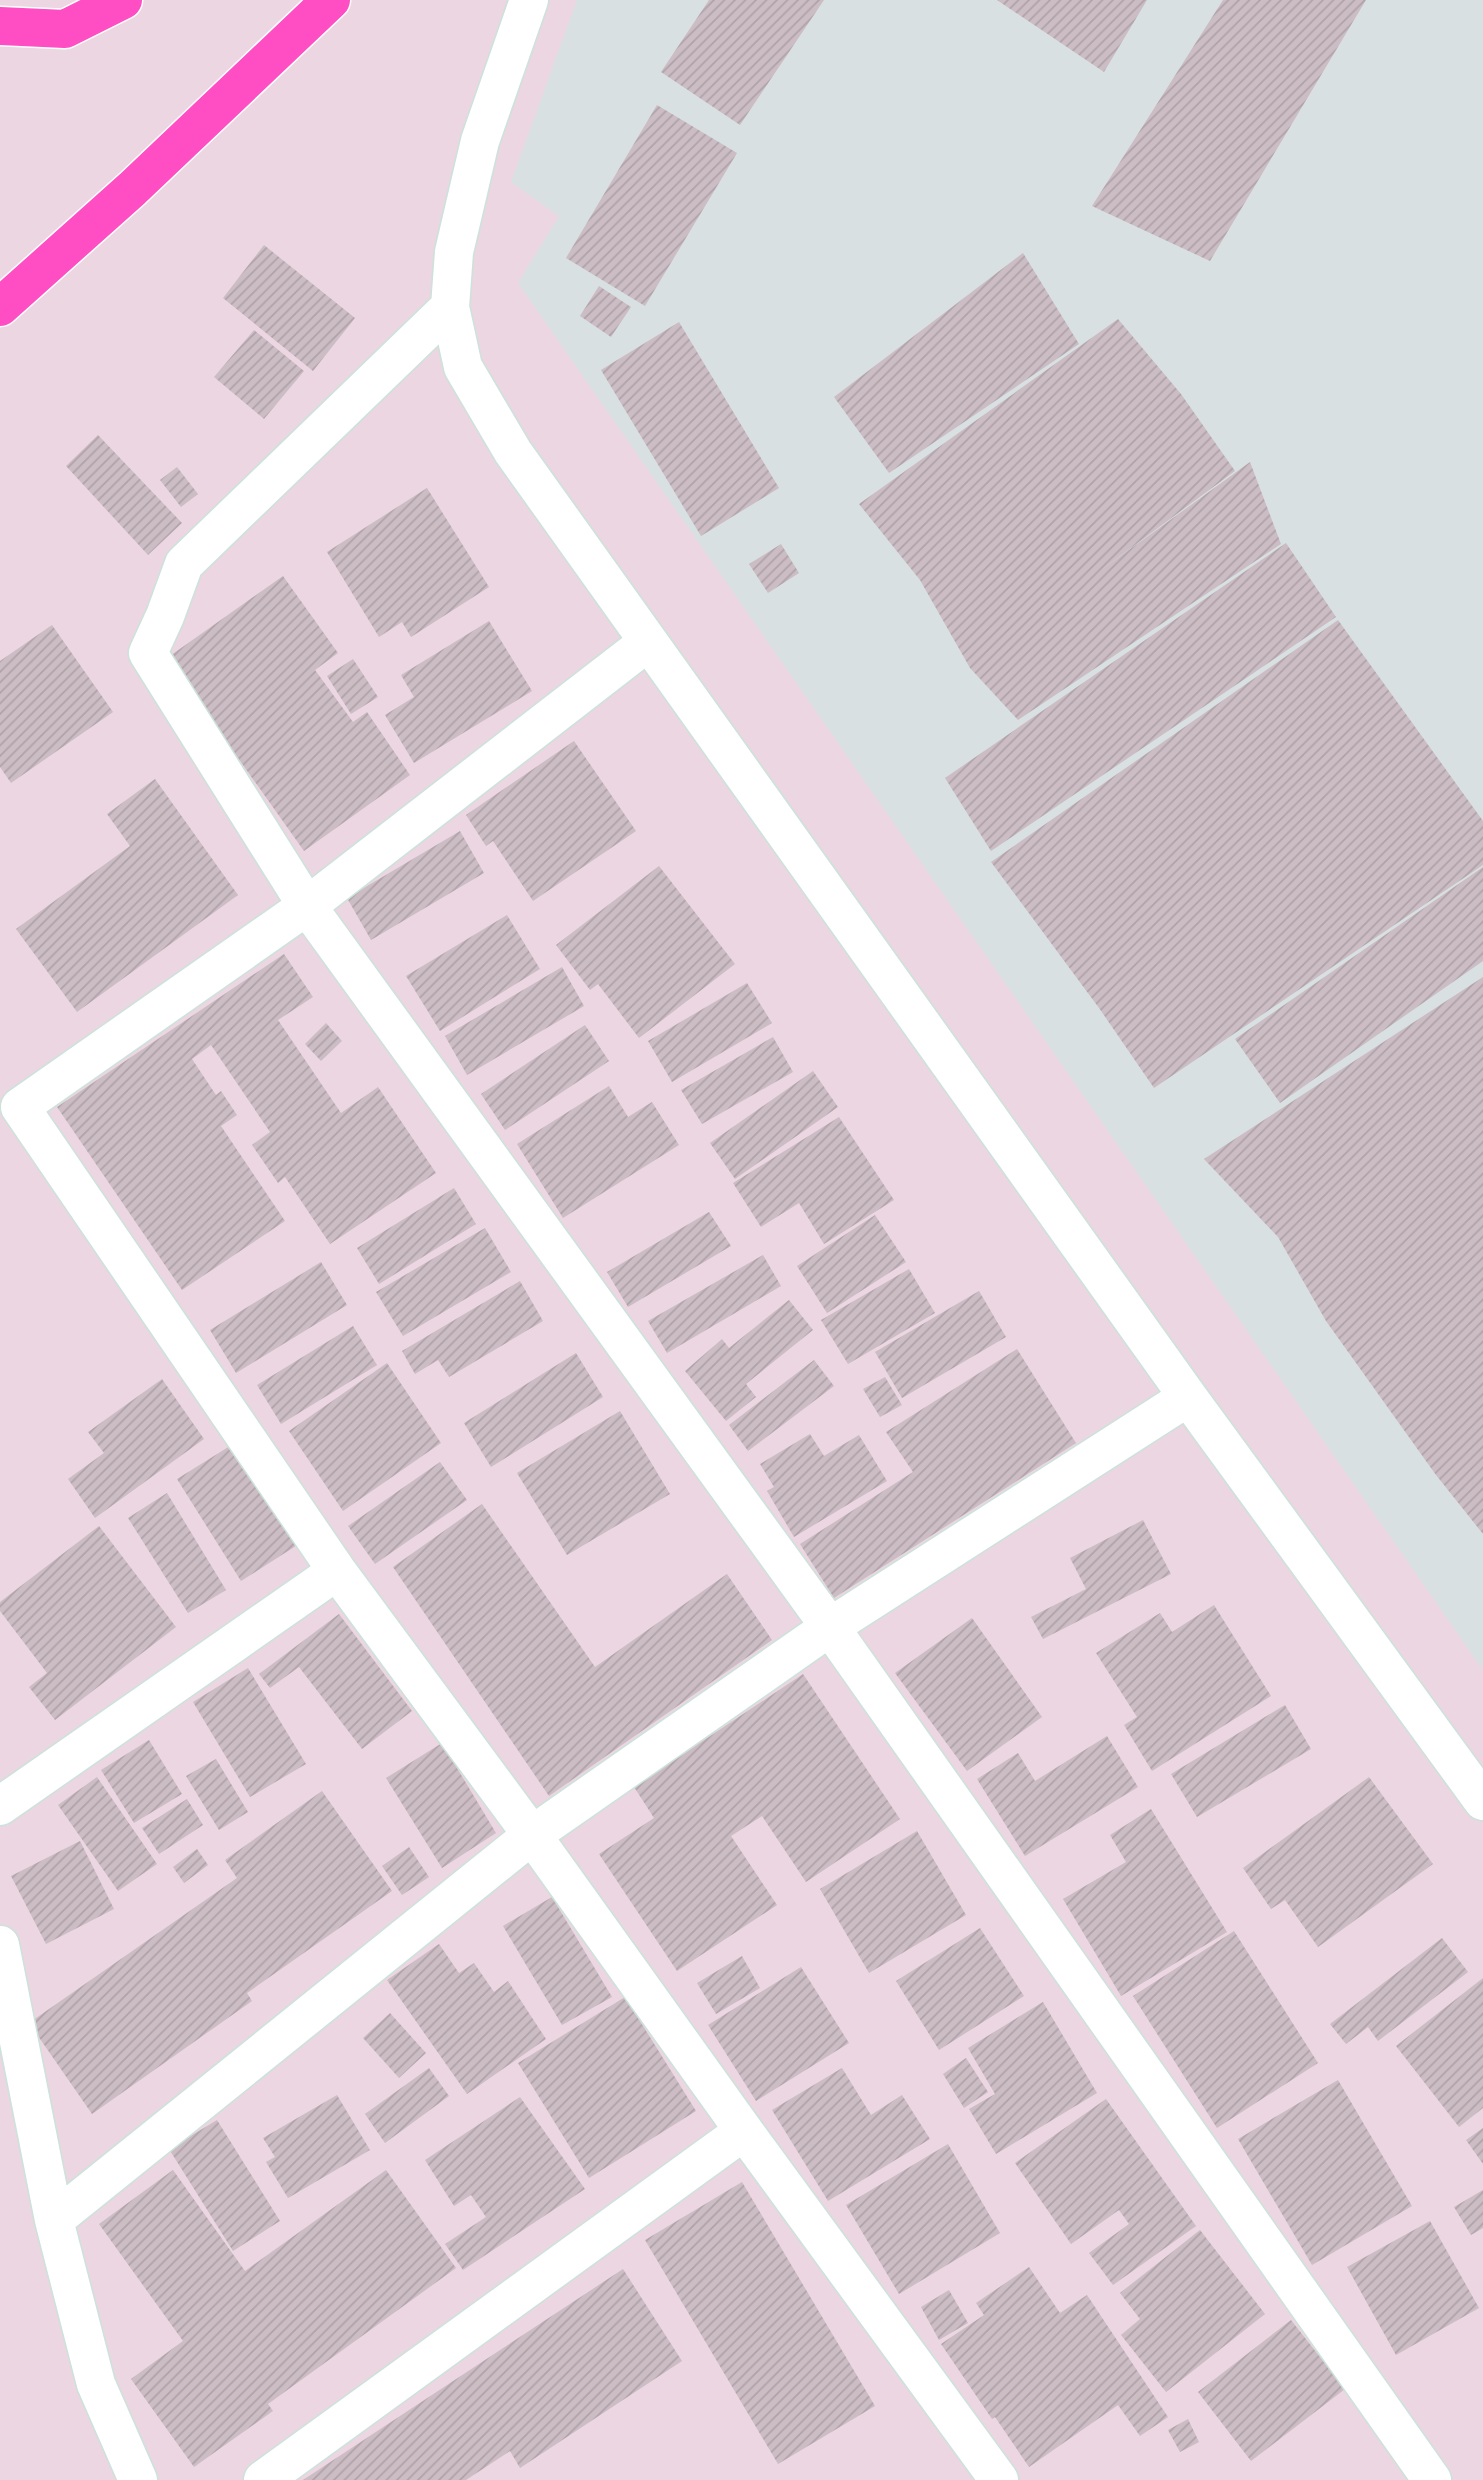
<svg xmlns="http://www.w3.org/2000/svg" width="1483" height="2480" viewBox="0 0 1483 2480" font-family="'Sofia Sans Condensed',sans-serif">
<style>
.industrial{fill:#d8e0e2}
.building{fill:url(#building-hatch)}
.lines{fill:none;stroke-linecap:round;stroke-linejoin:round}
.minor-casing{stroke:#cce2db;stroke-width:41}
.motorway-casing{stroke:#fff;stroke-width:41}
.minor{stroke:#fff;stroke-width:38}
.motorway{stroke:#ff4dc4;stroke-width:38}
</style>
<defs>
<pattern id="building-hatch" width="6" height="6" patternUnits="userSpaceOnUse" patternTransform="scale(1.75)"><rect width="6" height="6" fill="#ccbcc4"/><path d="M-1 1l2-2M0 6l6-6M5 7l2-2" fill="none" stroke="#afa2a8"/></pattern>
</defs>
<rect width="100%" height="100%" fill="#ebd6e1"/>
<path class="industrial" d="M 577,0 L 1483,0 L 1483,1670 L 518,283 L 559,216 L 511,182 Z"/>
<path class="building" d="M 709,0 L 824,0 L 740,125 L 661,72 Z
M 997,0 L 1147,0 L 1104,72 Z
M 1223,0 L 1366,0 L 1210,261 L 1092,206 Z
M 657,105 L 737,153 L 645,306 L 566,258 Z
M 264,245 L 355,318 L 313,371 L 223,298 Z
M 1023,253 L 1079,344 L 889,473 L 834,397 Z
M 599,286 L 631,307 L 611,337 L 580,316 Z
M 1118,319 L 1181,394 L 1235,471 L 1093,576 L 1250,462 L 1281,544 L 1018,720 L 970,668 L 920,580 L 859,504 Z
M 679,322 L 779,488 L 701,536 L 601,370 Z
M 254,330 L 304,371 L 264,419 L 214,377 Z
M 98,435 L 182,523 L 148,555 L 66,466 Z
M 177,467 L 198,494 L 181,507 L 160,480 Z
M 427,488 L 489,587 L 411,637 L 402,622 L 379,637 L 327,552 Z
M 1286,543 L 1336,617 L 991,851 L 945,778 Z
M 781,544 L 799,573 L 768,593 L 749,564 Z
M 283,576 L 338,653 L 315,670 L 353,722 L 367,712 L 410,775 L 304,851 L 167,658 Z
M 1338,620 L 1483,821 L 1483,865 L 1154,1088 L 1099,1008 L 991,862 Z
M 489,621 L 532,691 L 414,763 L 385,715 L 414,697 L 401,675 Z
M 52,625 L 113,712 L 11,783 L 0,767 L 0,661 Z
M 353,659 L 378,697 L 351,714 L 327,676 Z
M 574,741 L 636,831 L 533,901 L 493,841 L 486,846 L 466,815 Z
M 155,779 L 238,895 L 77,1012 L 16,929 L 130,846 L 107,814 Z
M 460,831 L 484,873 L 371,940 L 347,898 Z
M 659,866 L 735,964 L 639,1038 L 598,984 L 590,990 L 556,945 Z
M 1483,867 L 1483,961 L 1280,1103 L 1235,1039 Z
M 507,915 L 540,969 L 440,1031 L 406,976 Z
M 284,954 L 313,997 L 278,1020 L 341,1113 L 378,1087 L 436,1173 L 330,1244 L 285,1177 L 278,1183 L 252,1145 L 270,1132 L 211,1045 L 192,1059 L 216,1095 L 221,1091 L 237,1115 L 221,1126 L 285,1221 L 182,1290 L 57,1107 Z
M 562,967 L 584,1006 L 467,1075 L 445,1036 Z
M 1483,977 L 1483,1534 L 1436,1475 L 1326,1321 L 1278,1237 L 1204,1159 Z
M 747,983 L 772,1023 L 672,1082 L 648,1041 Z
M 326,1023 L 342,1041 L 321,1061 L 305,1044 Z
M 585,1025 L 609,1061 L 505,1130 L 481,1094 Z
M 773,1037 L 793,1072 L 702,1124 L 681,1090 Z
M 813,1071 L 838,1107 L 735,1179 L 710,1143 Z
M 609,1086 L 628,1117 L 652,1102 L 679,1145 L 563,1218 L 517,1144 Z
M 839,1117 L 894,1200 L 824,1244 L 799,1203 L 761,1227 L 733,1183 Z
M 454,1188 L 476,1224 L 379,1284 L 357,1248 Z
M 709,1212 L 731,1246 L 628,1307 L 607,1272 Z
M 875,1215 L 906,1262 L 827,1313 L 797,1266 Z
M 485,1228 L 511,1272 L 403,1336 L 376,1292 Z
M 763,1255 L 781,1286 L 667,1353 L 648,1321 Z
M 321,1262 L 347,1305 L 236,1373 L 210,1330 Z
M 909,1269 L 935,1313 L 848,1364 L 821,1320 Z
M 520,1281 L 543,1321 L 449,1377 L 438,1360 L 415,1374 L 402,1351 Z
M 979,1291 L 1006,1337 L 902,1398 L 875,1352 Z
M 789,1300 L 813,1330 L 746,1384 L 756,1397 L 726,1421 L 685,1371 L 722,1339 L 729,1348 Z
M 353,1326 L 377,1365 L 281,1424 L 257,1385 Z
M 1017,1349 L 1076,1443 L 834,1598 L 800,1544 L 913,1472 L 886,1432 Z
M 576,1353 L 603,1397 L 491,1467 L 464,1423 Z
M 814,1360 L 834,1386 L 748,1451 L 729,1425 Z
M 387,1363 L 441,1443 L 343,1511 L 289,1431 Z
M 885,1377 L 902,1405 L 880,1417 L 863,1389 Z
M 162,1379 L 204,1439 L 95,1518 L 68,1479 L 104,1453 L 88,1432 Z
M 620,1411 L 670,1494 L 567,1555 L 517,1473 Z
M 810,1434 L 824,1456 L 859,1435 L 887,1481 L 794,1537 L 767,1491 L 774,1487 L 760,1464 Z
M 238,1441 L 302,1542 L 241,1581 L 177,1479 Z
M 440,1462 L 467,1500 L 375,1564 L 348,1526 Z
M 167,1493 L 226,1590 L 188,1613 L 128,1518 Z
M 482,1504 L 595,1667 L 727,1574 L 772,1640 L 549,1796 L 393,1567 Z
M 1143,1520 L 1171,1574 L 1043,1639 L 1031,1617 L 1086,1589 L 1070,1558 Z
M 99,1526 L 176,1627 L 55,1720 L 29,1687 L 47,1673 L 0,1611 L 0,1602 Z
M 1214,1605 L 1271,1696 L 1152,1771 L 1124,1725 L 1137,1717 L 1096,1653 L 1160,1613 L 1172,1632 Z
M 339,1614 L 412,1711 L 362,1749 L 299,1667 L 270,1688 L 259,1674 Z
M 972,1618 L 1042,1717 L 967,1771 L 895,1673 Z
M 248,1668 L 306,1764 L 250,1797 L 193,1702 Z
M 803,1674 L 900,1819 L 806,1882 L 762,1816 L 731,1836 L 777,1905 L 677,1971 L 599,1854 L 654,1818 L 634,1787 Z
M 1285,1705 L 1311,1749 L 1197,1817 L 1171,1774 Z
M 1107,1736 L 1138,1787 L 1025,1856 L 977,1779 L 1018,1753 L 1035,1781 Z
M 149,1740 L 182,1794 L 134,1823 L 101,1770 Z
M 442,1743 L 496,1833 L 442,1868 L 386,1778 Z
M 216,1759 L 248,1812 L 219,1830 L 186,1776 Z
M 97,1777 L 157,1864 L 118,1891 L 58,1805 Z
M 1369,1777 L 1433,1864 L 1318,1947 L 1285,1900 L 1271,1909 L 1243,1868 Z
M 322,1791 L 392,1891 L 247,1993 L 252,2001 L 92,2114 L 29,2023 L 237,1878 L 225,1860 Z
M 187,1799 L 203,1825 L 159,1854 L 142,1828 Z
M 1151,1809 L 1227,1932 L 1121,1996 L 1063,1899 L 1126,1862 L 1110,1835 Z
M 917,1831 L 966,1915 L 869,1973 L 820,1889 Z
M 80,1841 L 114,1909 L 46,1944 L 11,1876 Z
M 409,1847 L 429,1877 L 402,1895 L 382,1866 Z
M 197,1849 L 208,1865 L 184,1883 L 173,1867 Z
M 552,1897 L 612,1997 L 562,2025 L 503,1926 Z
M 980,1928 L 1024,1996 L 939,2050 L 896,1981 Z
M 1234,1931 L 1318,2063 L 1217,2128 L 1133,1996 Z
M 1442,1938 L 1468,1972 L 1378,2041 L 1368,2027 L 1346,2044 L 1330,2024 Z
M 439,1944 L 459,1973 L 474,1963 L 494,1992 L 508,1981 L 546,2039 L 467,2094 L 387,1980 Z
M 742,1956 L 760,1988 L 716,2014 L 697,1983 Z
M 801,1967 L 849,2043 L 756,2101 L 708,2025 Z
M 1483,1978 L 1483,2108 L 1459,2127 L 1396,2046 Z
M 625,1997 L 696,2111 L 589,2178 L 518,2063 Z
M 1043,2002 L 1097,2093 L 996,2154 L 969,2109 L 995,2094 L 968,2048 Z
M 390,2013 L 426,2053 L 399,2078 L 363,2038 Z
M 966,2058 L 988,2092 L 964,2108 L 943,2074 Z
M 429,2068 L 449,2096 L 385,2143 L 365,2114 Z
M 842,2068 L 871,2115 L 902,2095 L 930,2139 L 828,2201 L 772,2110 Z
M 1338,2080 L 1412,2206 L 1312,2265 L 1238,2139 Z
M 337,2095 L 370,2150 L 288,2198 L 266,2162 L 275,2157 L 263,2138 Z
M 520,2097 L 585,2189 L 463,2270 L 445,2244 L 486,2217 L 471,2195 L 454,2206 L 425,2160 Z
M 1106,2099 L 1196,2226 L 1113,2285 L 1089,2253 L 1129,2224 L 1119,2210 L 1071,2244 L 1015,2163 Z
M 217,2120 L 280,2221 L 233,2251 L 169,2149 Z
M 1483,2128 L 1483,2164 L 1466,2140 Z
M 948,2144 L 1000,2233 L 899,2294 L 846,2205 Z
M 173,2170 L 245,2271 L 386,2170 L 456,2268 L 268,2404 L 273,2411 L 194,2467 L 131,2379 L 183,2341 L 99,2224 Z
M 742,2182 L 875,2406 L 778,2464 L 645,2240 Z
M 1483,2190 L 1483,2228 L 1471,2235 L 1454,2207 Z
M 1430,2221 L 1479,2308 L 1396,2355 L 1347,2267 Z
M 1200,2230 L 1265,2314 L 1166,2392 L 1121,2335 L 1140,2319 L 1120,2293 Z
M 1029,2267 L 1060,2313 L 1087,2295 L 1168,2417 L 1140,2436 L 1118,2405 L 1029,2467 L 995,2417 L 992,2419 L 941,2344 L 984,2315 L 976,2303 Z
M 623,2269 L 682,2361 L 520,2468 L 510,2451 L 466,2480 L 303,2480 Z
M 949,2290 L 968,2323 L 939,2340 L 921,2307 Z
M 1291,2320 L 1345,2389 L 1251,2461 L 1198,2392 Z
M 1188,2419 L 1199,2442 L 1180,2452 L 1168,2430 Z"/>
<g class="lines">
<defs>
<path id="minor" d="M 529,0 L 480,141 L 454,252 L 450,307 L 463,367 L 513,452 L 1188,1397 L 1483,1801
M 450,307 L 184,564 L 165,616 L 148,653 L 307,906 L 830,1627 L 1432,2480
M 648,642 L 307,906 L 20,1107 L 337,1571 L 532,1835 L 744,2131 L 999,2480
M 0,1806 L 337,1571
M 0,1945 L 54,2220 L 96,2384 L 138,2480
M 54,2220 L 532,1835 L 830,1627 L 1188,1397
M 263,2480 L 744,2131"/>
<path id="motorway" d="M 0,26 L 65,29 L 123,0
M 0,307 L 132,189 L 331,0"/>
</defs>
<use href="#minor" class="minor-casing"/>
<use href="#motorway" class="motorway-casing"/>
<use href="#minor" class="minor"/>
<use href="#motorway" class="motorway"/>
</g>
</svg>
